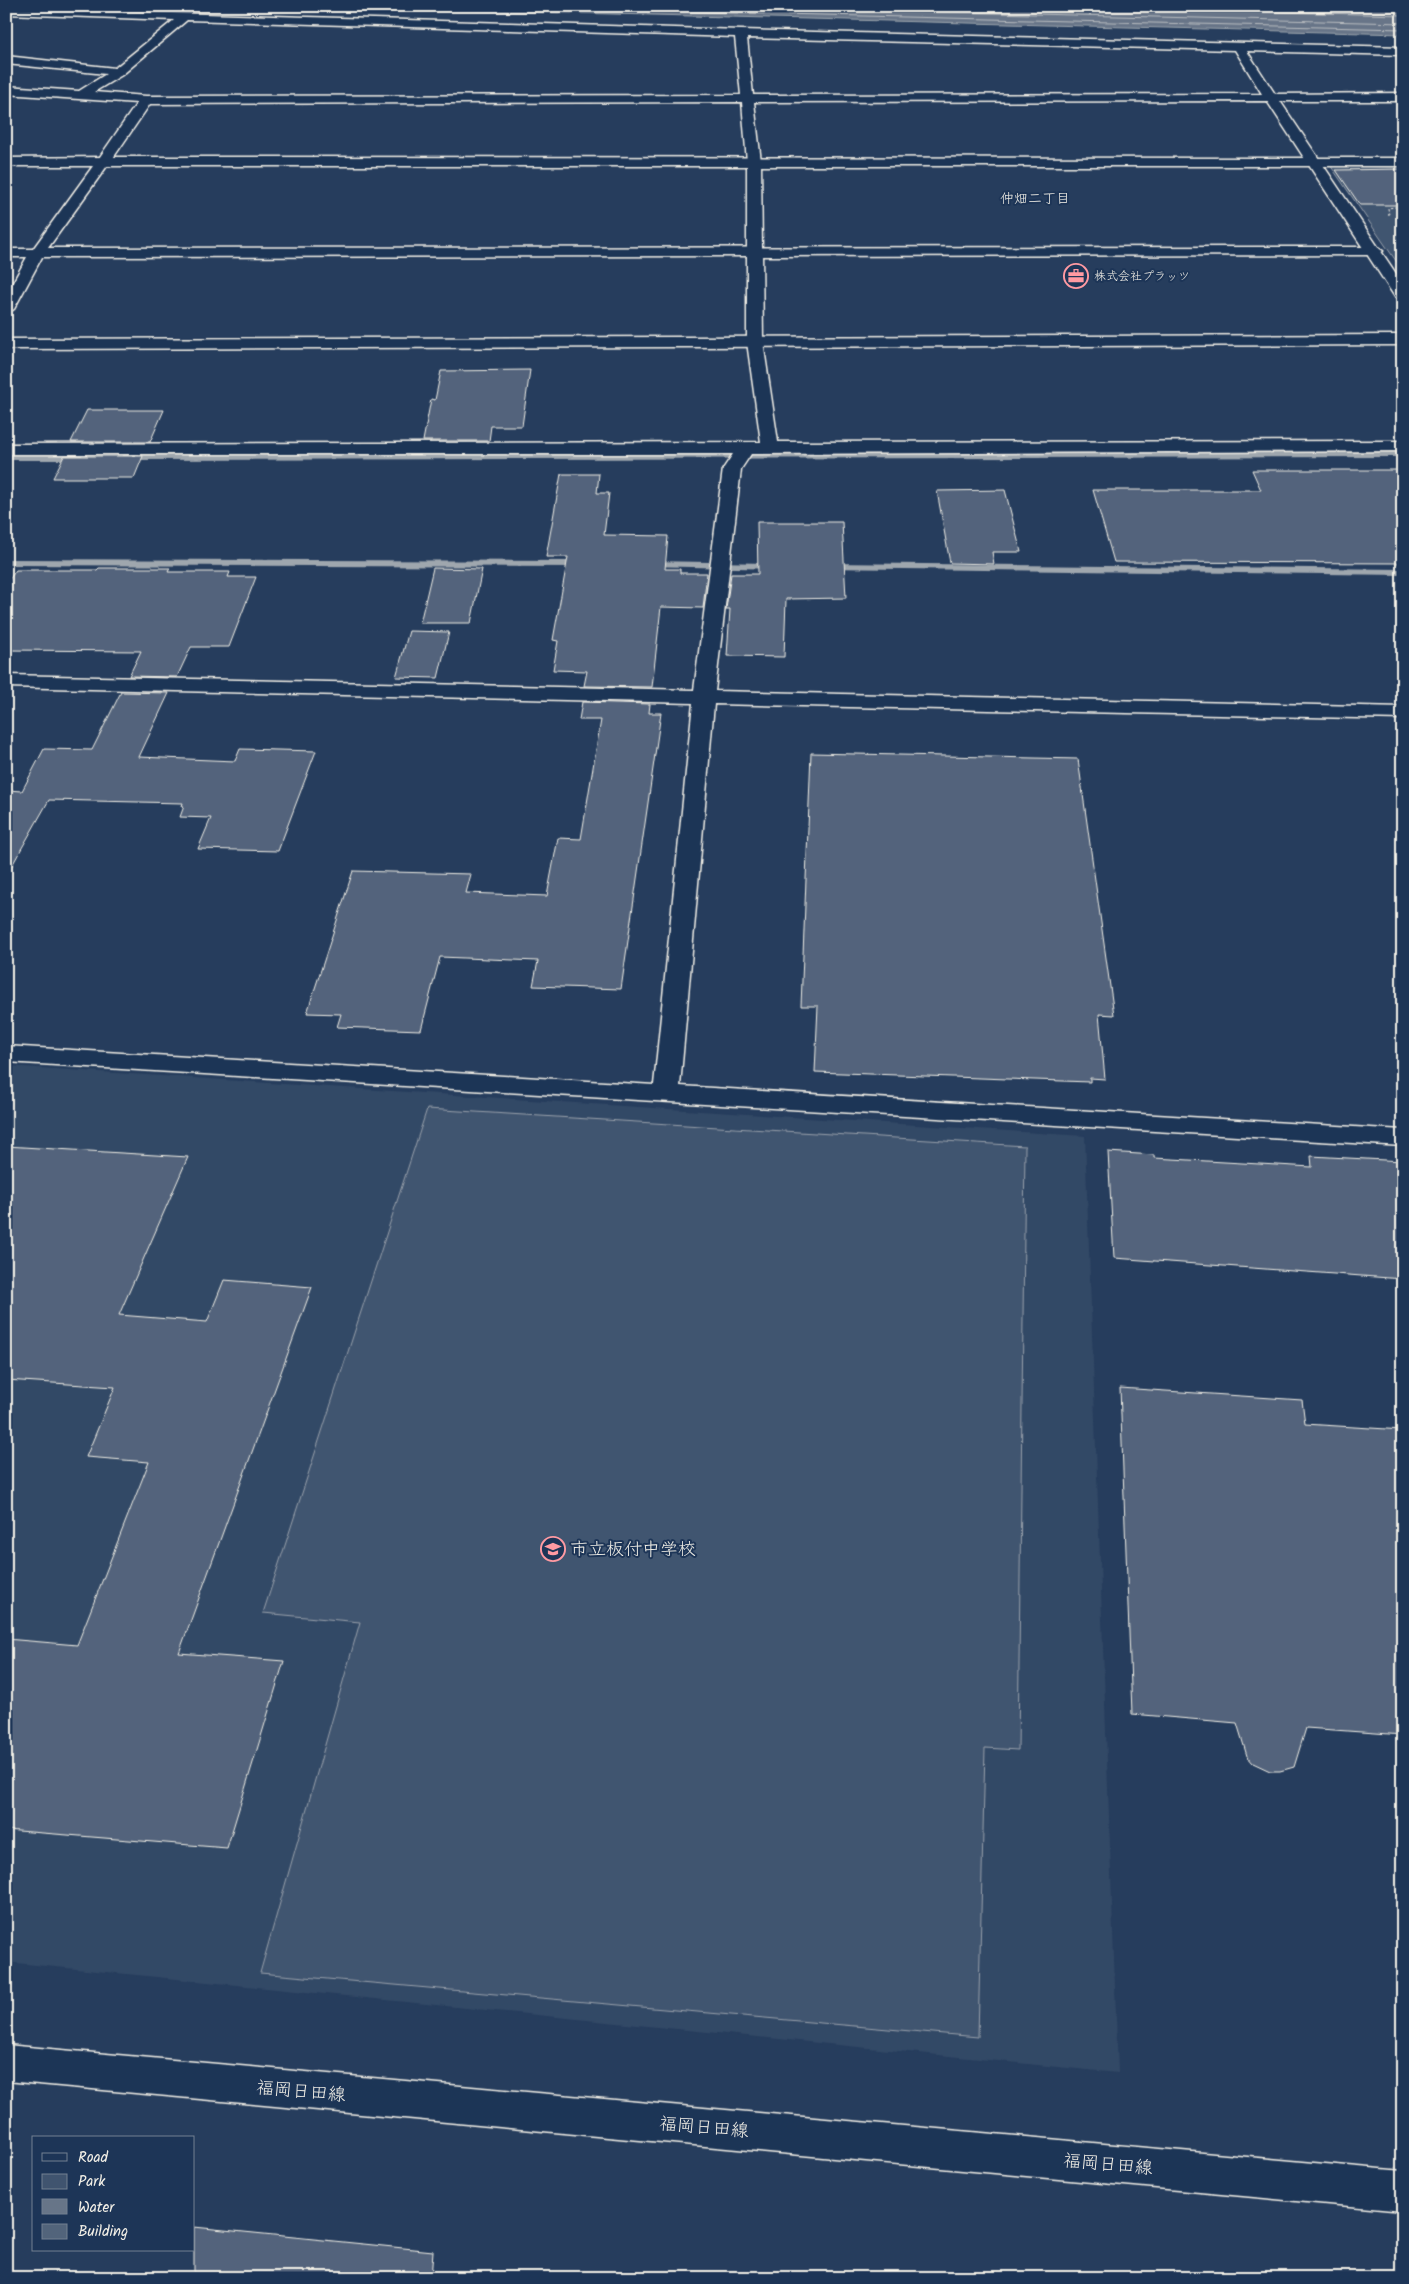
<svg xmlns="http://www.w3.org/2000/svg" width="1409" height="2284" viewBox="0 0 1409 2284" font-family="Kalam,'Klee One',sans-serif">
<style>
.built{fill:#334966}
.green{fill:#40546f;stroke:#9aa2ac}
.water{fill:#677588;stroke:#9fa7ae}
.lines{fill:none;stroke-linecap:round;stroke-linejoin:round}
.shore{stroke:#bcbfc2;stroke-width:1}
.stream{fill:#9fa7ae;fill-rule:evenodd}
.building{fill:#52647b;stroke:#f4f1e8}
.minor-casing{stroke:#f4f1e8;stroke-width:3}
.tertiary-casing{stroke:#f4f1e8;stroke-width:3}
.secondary-casing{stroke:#f4f1e8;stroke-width:3}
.path{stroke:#f4f1e8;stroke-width:1;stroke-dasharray:2.5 2;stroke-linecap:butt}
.minor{fill:#1d3557;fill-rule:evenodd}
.tertiary{fill:#1d3557;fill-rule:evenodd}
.secondary{fill:#1d3557;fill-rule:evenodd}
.labels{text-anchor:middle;stroke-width:4;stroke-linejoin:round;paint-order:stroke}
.far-poi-label{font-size:12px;fill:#f4f1e8;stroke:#1d3557;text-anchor:start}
.far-neighbourhood-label{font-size:14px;fill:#f4f1e8;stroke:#1d3557}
.near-poi-label{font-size:18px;fill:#f4f1e8;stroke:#1d3557;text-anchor:start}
.near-street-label{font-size:18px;fill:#f4f1e8;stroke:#1d3557}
</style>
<rect width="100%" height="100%" fill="#263d5d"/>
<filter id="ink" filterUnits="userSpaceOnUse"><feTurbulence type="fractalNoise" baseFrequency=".02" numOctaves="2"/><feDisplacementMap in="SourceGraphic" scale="10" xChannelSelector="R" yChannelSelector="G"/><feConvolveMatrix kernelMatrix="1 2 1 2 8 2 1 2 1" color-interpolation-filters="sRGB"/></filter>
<g filter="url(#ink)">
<path class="built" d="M 6,1066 L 1085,1136 L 1118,2073 L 6,1962 Z"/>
<path class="green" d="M 1330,165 L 1403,165 L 1403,271 Z
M 427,1109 L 1025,1146 L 1018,1750 L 985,1748 L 978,2037 L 260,1973 L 360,1622 L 263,1613 Z"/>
<path class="water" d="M 294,6 L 1403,6 L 1403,34 Z"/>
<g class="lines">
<path class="shore" d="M 447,6 L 1403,29
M 703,6 L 1403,23
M 1023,6 L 1403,15"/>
<path class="stream" d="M 1403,451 L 1403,457 L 124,460 L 120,457 L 124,454 Z
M 6,454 L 80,454 L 84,457 L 80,460 L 6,460 Z
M 6,559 L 585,561 L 590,564 L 585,567 L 6,565 Z
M 649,561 L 777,563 L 782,566 L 777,569 L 646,566 L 646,562 Z
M 826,563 L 1403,569 L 1403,575 L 823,568 L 823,564 Z"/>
</g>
<path class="building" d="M 1403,169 L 1403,205 L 1360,205 L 1336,170 Z
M 530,370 L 522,426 L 491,426 L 489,441 L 423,441 L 431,399 L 435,400 L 441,371 Z
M 87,410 L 164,410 L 150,442 L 71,442 Z
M 64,456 L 143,456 L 134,478 L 53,478 Z
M 1252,470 L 1403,470 L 1403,563 L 1114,562 L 1093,490 L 1261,490 Z
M 561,474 L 599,474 L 597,493 L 609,493 L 604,535 L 668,536 L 665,569 L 680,569 L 680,573 L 707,573 L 703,608 L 661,607 L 652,687 L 584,686 L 587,671 L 553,670 L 558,641 L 553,640 L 568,557 L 546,557 Z
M 1005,490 L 1021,552 L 992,552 L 994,564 L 950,563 L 937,491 Z
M 757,522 L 842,522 L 846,598 L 786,599 L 784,657 L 727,656 L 730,609 L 726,609 L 731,574 L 758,574 Z
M 99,568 L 170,568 L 168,572 L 230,572 L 228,577 L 256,577 L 229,647 L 191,647 L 177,677 L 129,676 L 141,651 L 6,650 L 6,584 L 16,570 L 97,570 Z
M 433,568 L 482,569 L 471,623 L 420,623 Z
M 409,631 L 449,632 L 438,678 L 396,677 Z
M 121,692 L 169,693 L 139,757 L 235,761 L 240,749 L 316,751 L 278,851 L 198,849 L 211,818 L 180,817 L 184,806 L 182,806 L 183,803 L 49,800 L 6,876 L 6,790 L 22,791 L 44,749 L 92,750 Z
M 582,702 L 650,704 L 649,713 L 661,713 L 621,989 L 533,986 L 538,961 L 440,957 L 421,1030 L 337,1027 L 341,1014 L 307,1013 L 353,871 L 471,874 L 466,893 L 547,896 L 558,838 L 581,839 L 601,720 L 579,720 Z
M 811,753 L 1078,759 L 1114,1015 L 1099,1014 L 1105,1079 L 1090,1078 L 1090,1082 L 815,1072 L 818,1006 L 801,1006 Z
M 6,1146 L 188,1157 L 119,1315 L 207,1322 L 224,1280 L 312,1287 L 179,1653 L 284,1661 L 227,1848 L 6,1830 L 6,1639 L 77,1645 L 149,1462 L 86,1457 L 115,1387 L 6,1380 Z
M 1108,1152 L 1154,1155 L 1154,1158 L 1312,1167 L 1311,1156 L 1403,1161 L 1403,1279 L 1114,1258 Z
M 1120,1388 L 1302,1400 L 1305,1424 L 1403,1430 L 1403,1735 L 1306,1728 L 1294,1767 L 1280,1771 L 1270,1771 L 1253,1763 L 1247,1756 L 1237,1723 L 1132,1714 Z
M 194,2227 L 433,2251 L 431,2278 L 194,2278 Z"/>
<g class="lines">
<defs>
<path id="minor" d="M 6,8 L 741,30 L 1403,47 L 1403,55 L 1247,51 L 1275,94 L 1403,93 L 1403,101 L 1280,101 L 1403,284 L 1403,302 L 1395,297 L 1267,101 L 754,102 L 761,162 L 763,342 L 778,442 L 1403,441 L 1403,451 L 751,454 L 741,469 L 715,691 L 1403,707 L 1403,719 L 714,704 L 680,1086 L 1403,1130 L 1403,1146 L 6,1062 L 6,1046 L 654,1085 L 693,703 L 6,687 L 6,675 L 694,690 L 723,469 L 733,454 L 6,454 L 6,444 L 761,442 L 747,342 L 747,162 L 742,102 L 150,104 L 109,164 L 104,165 L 97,161 L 137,103 L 6,94 L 6,86 L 79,91 L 106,74 L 6,64 L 6,56 L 115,68 L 174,20 L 6,14 ZM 187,20 L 735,37 L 741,95 L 146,96 L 94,92 L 122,75 ZM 747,38 L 1235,50 L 1262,94 L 753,95 Z"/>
<path id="tertiary" d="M 104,157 L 1403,158 L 1403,166 L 107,166 L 48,248 L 1376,247 L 1383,251 L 1376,255 L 42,257 L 14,309 L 6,314 L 6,295 L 27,257 L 6,257 L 6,249 L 33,249 L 93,166 L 6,166 L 6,158 Z
M 1403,335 L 1403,345 L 6,349 L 6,339 Z"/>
<path id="secondary" d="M 6,2045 L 1403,2171 L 1403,2211 L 6,2081 Z"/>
</defs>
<use href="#minor" class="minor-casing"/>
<use href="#tertiary" class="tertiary-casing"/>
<use href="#secondary" class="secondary-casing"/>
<path class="path" d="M 1389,215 L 1388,208 L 1403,206"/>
<use href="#minor" class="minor"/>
<use href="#tertiary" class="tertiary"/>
<use href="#secondary" class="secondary"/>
</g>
</g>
<defs>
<symbol id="office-ring" viewBox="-11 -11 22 22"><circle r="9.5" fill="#1d3557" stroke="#ff9aa2" stroke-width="1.5"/><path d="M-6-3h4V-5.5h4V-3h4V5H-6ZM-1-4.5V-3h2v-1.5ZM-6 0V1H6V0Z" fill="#ff9aa2"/></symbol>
<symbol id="school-ring" viewBox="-11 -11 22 22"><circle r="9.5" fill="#1d3557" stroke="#ff9aa2" stroke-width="1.5"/><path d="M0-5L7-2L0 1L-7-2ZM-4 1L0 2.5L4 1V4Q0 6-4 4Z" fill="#ff9aa2"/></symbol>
</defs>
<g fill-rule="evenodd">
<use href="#office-ring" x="1062" y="262" width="28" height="28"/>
<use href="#school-ring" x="539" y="1535" width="28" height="28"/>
</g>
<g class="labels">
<g class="far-poi-label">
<text x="1094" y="280">株式会社プラッツ</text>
</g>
<g class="far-neighbourhood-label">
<text x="1035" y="203">仲畑二丁目</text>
</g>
<g class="near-poi-label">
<text x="570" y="1555">市立板付中学校</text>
</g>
<g class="near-street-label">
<text transform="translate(301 2091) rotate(5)" y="6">福岡日田線</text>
<text transform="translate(704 2127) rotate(5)" y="6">福岡日田線</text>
<text transform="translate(1108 2164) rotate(5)" y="6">福岡日田線</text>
</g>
</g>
<rect width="1409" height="2284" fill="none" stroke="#1d3557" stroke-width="25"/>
<rect x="12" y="12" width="1384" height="2259" fill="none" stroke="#f4f1e8" stroke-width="2" filter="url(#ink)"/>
<rect x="32" y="2136" width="162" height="115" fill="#1d3557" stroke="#738091"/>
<rect x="42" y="2153" width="25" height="8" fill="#1d3557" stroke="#738091"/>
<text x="78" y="2162" font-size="15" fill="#f4f1e8">Road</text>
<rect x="42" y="2174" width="25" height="15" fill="#40546f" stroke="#738091"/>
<text x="78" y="2186" font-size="15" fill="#f4f1e8">Park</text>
<rect x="42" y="2199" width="25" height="15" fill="#677588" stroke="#738091"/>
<text x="78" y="2212" font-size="15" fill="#f4f1e8">Water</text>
<rect x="42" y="2224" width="25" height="15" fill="#52647b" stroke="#738091"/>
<text x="78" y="2236" font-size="15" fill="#f4f1e8">Building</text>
</svg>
